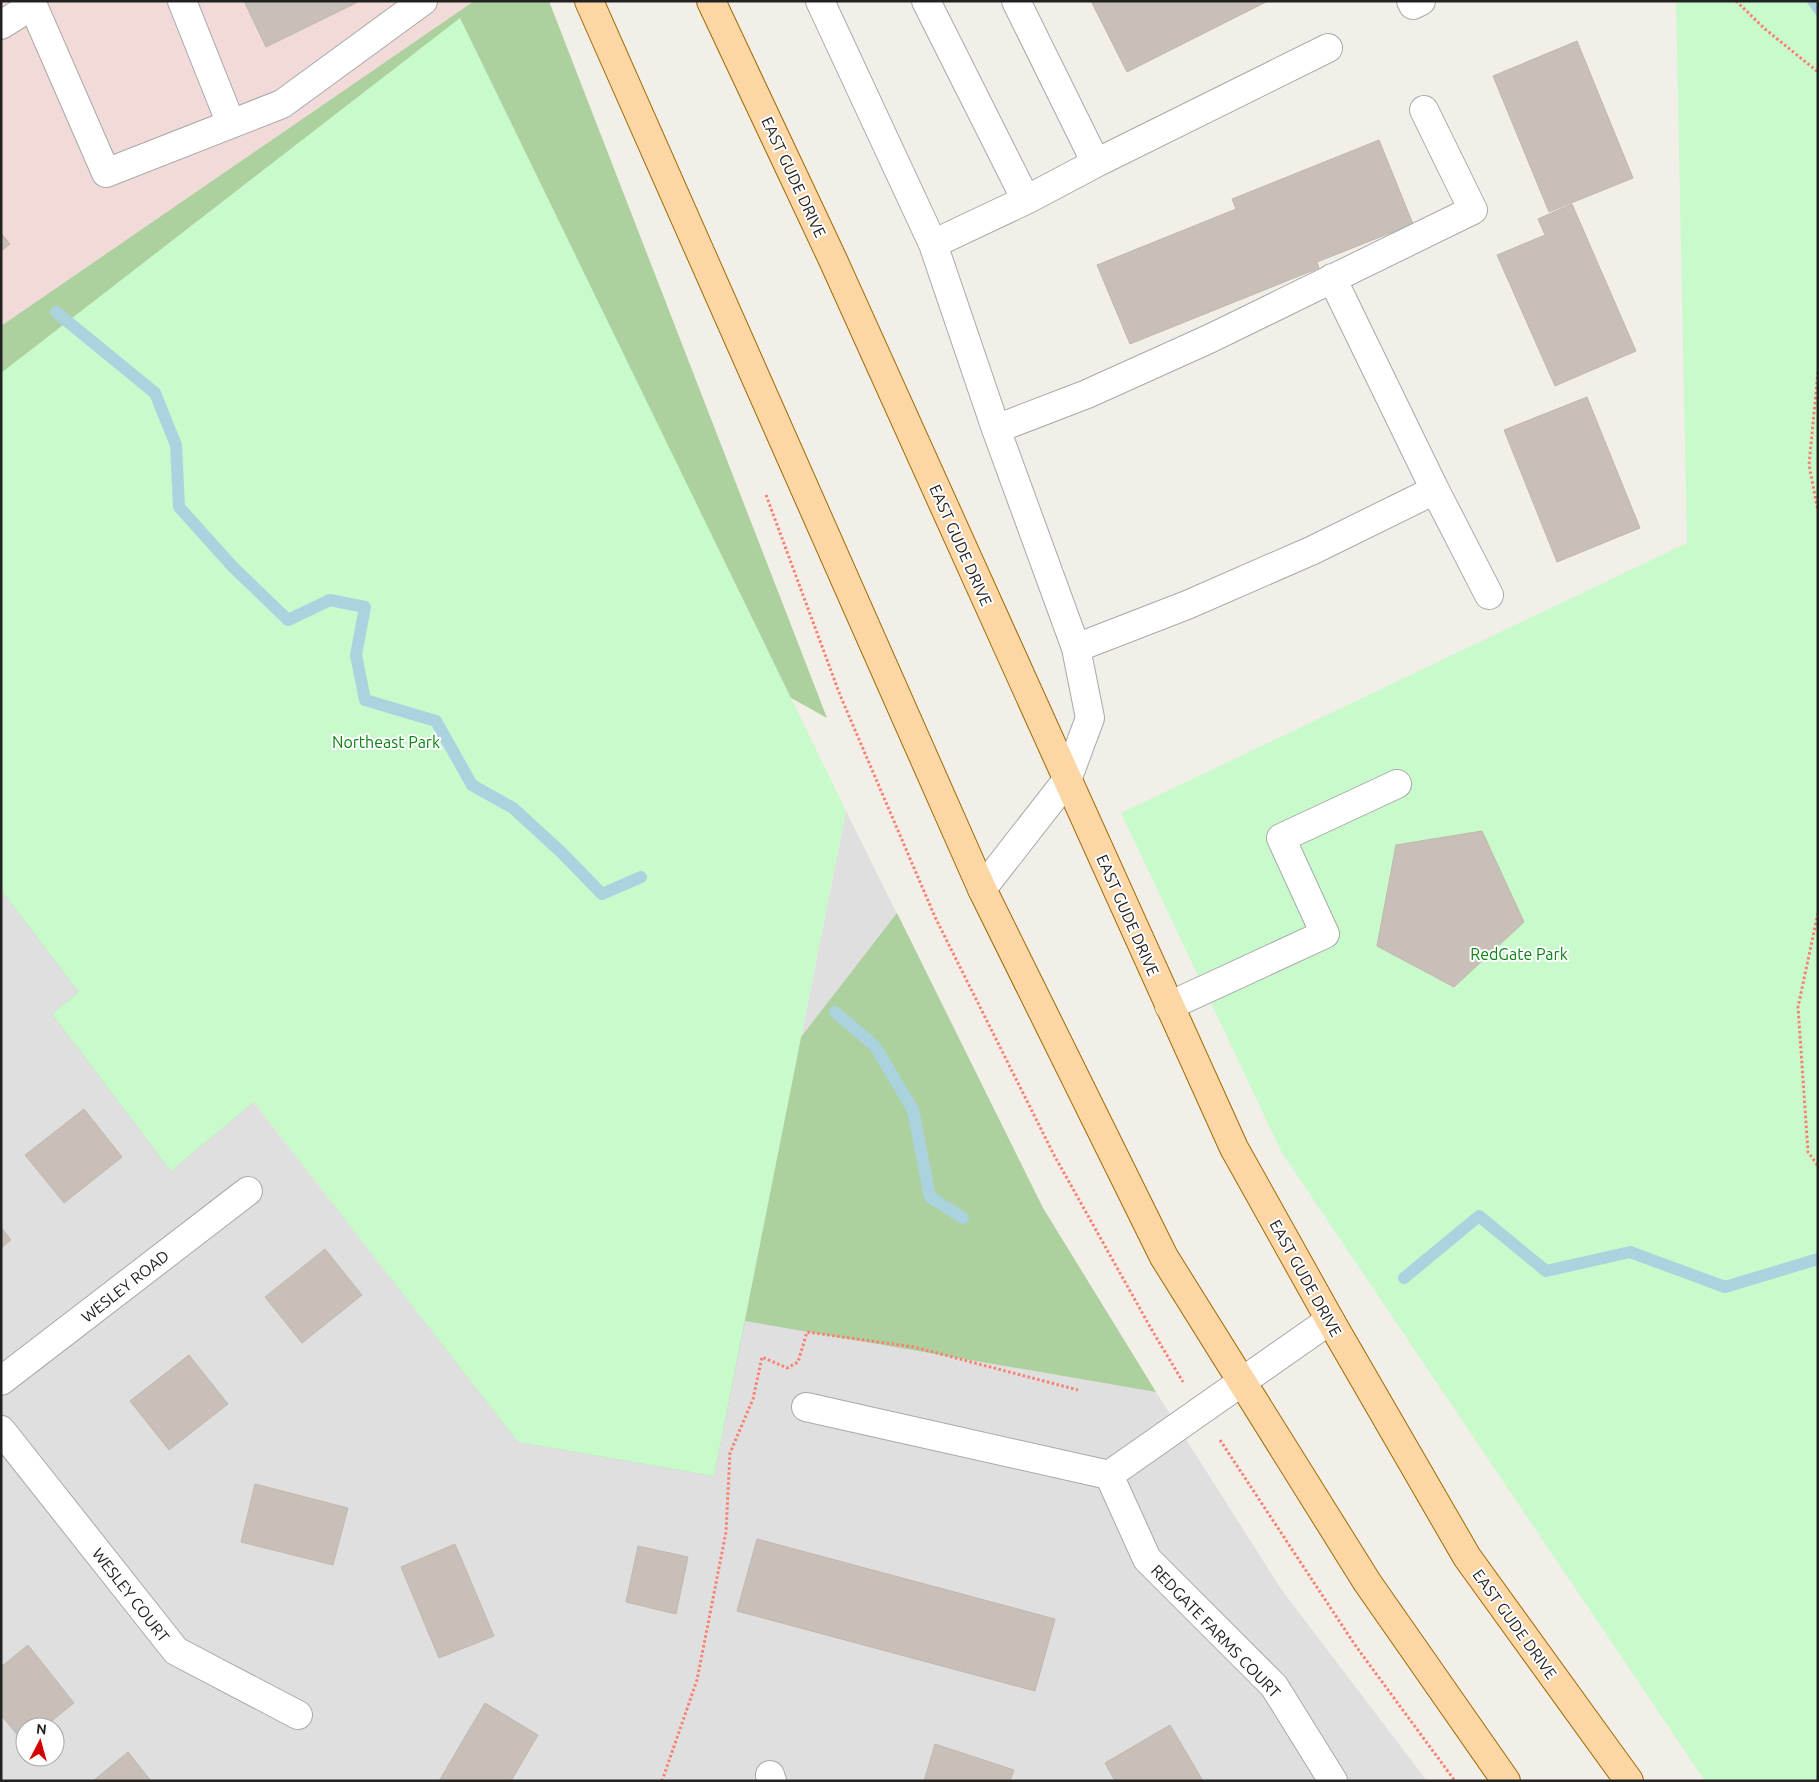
<svg xmlns="http://www.w3.org/2000/svg" width="1819" height="1782" viewBox="0 0 1819 1782" font-family="Ubuntu,sans-serif">
<style>
.residential{fill:#e0dfdf;fill-rule:evenodd}
.commercial{fill:#f2dad9}
.forest{fill:#add19e}
.park{fill:#c8facc}
.water{fill:#aad3df}
.lines{fill:none;stroke-linecap:round;stroke-linejoin:round}
.stream{stroke:#aad3df;stroke-width:12}
.building{fill:#c7bfb8;stroke:#c4b6ab}
.minor-casing{stroke:#a9a9a9;stroke-width:30}
.major-casing{stroke:#a06b00;stroke-width:30}
.path{stroke:#fa8072;stroke-width:3;stroke-dasharray:2.5 2.5;stroke-linecap:butt}
.minor{stroke:#fff;stroke-width:28}
.major{stroke:#fcd6a4;stroke-width:28}
.labels{text-anchor:middle;stroke-width:4;stroke-linejoin:round;paint-order:stroke}
.street-label{font-size:16px;fill:#222;stroke:#fff}
.park-label{font-size:16px;fill:#0c8416;stroke:#fff}
</style>
<rect width="100%" height="100%" fill="#f2efe9"/>
<path class="residential" d="M 846,811 L 1043,1208 L 1156,1392 L 1281,1589 L 1427,1781 L 1,1781 L 1,890 L 80,992 L 52,1014 L 172,1170 L 253,1102 L 518,1442 L 745,1321 ZM 25,1727 L 55,1727 L 55,1757 L 25,1757 Z"/>
<path class="commercial" d="M 1,1 L 474,1 L 1,326 Z"/>
<path class="forest" d="M 474,1 L 549,1 L 827,718 L 556,567 L 651,1231 L 897,913 L 1043,1208 L 1156,1392 L 745,1321 L 714,1476 L 518,1442 L 254,1102 L 171,1171 L 52,1014 L 79,992 L 1,890 L 1,326 Z"/>
<path class="park" d="M 1676,1 L 1818,1 L 1818,1781 L 1705,1781 L 1282,1153 L 1121,813 L 1687,543 Z
M 460,18 L 846,811 L 714,1476 L 518,1442 L 254,1102 L 171,1171 L 52,1014 L 79,992 L 1,890 L 1,373 Z"/>
<path class="water" d="M 1806,1 L 1818,1 L 1818,18 Z"/>
<g class="lines">
<path class="stream" d="M 56,312 L 155,393 L 176,445 L 179,507 L 233,567 L 288,620 L 330,600 L 365,607 L 356,655 L 365,700 L 436,721 L 472,785 L 513,808 L 561,852 L 602,894 L 641,877
M 835,1012 L 875,1046 L 913,1110 L 930,1197 L 963,1218
M 1404,1278 L 1479,1216 L 1546,1271 L 1630,1252 L 1725,1287 L 1818,1259"/>
</g>
<path class="building" d="M 244,1 L 360,1 L 266,47 Z
M 1091,1 L 1268,1 L 1127,72 Z
M 1577,41 L 1633,178 L 1549,212 L 1493,76 Z
M 1379,140 L 1413,224 L 1317,262 L 1319,268 L 1130,344 L 1097,265 L 1236,209 L 1232,199 Z
M 1572,204 L 1636,351 L 1555,386 L 1497,255 L 1545,235 L 1538,219 Z
M 1,233 L 10,244 L 1,251 Z
M 1587,397 L 1640,528 L 1557,562 L 1504,430 Z
M 1482,831 L 1524,922 L 1454,987 L 1377,946 L 1396,845 Z
M 84,1109 L 122,1157 L 64,1203 L 25,1155 Z
M 1,1227 L 11,1240 L 1,1248 Z
M 325,1249 L 362,1295 L 302,1343 L 265,1297 Z
M 189,1355 L 228,1404 L 169,1450 L 130,1401 Z
M 255,1484 L 348,1508 L 333,1565 L 241,1542 Z
M 757,1539 L 1055,1619 L 1035,1691 L 737,1611 Z
M 455,1544 L 494,1636 L 439,1658 L 401,1567 Z
M 638,1546 L 688,1557 L 676,1614 L 626,1602 Z
M 28,1645 L 74,1703 L 44,1727 L 25,1727 L 24,1743 L 1,1715 L 1,1667 Z
M 485,1703 L 538,1735 L 511,1781 L 439,1781 Z
M 1170,1725 L 1203,1781 L 1115,1781 L 1105,1763 Z
M 935,1744 L 1014,1770 L 1010,1781 L 924,1781 Z
M 128,1752 L 151,1781 L 93,1781 Z"/>
<g class="lines">
<defs>
<path id="minor" d="M 31,1 L 106,173 L 282,104 L 423,1
M 182,1 L 231,124
M 820,1 L 933,244 L 1026,200 L 1096,163
M 926,1 L 1026,200
M 1016,1 L 1096,163 L 1328,48
M 1411,1 L 1413,5 L 1421,1
M 1,25 L 33,5
M 933,244 L 996,429 L 1076,648 L 1090,718 L 1067,780 L 982,889
M 1332,278 L 1435,490 L 1489,595
M 996,429 L 1087,394 L 1209,339 L 1473,210 L 1424,110
M 1076,648 L 1187,605 L 1313,550 L 1435,490
M 1169,1006 L 1325,934 L 1281,838 L 1397,784
M 1,1381 L 248,1191
M 806,1407 L 1109,1475 L 1330,1320
M 1,1430 L 176,1651 L 298,1715
M 1109,1475 L 1147,1559 L 1274,1686 L 1333,1781
M 770,1775 L 772,1781"/>
<path id="major" d="M 589,1 L 982,889 L 1164,1257 L 1367,1582 L 1506,1781
M 711,1 L 833,260 L 1234,1148 L 1330,1320 L 1467,1557 L 1629,1781"/>
</defs>
<use href="#minor" class="minor-casing"/>
<use href="#major" class="major-casing"/>
<path class="path" d="M 1736,1 L 1765,29 L 1818,72
M 1818,372 L 1809,465 L 1818,511
M 766,495 L 840,695 L 935,917 L 1054,1155 L 1153,1332 L 1183,1382
M 1818,913 L 1798,1007 L 1808,1152 L 1818,1166
M 1220,1440 L 1355,1645 L 1455,1781
M 662,1781 L 697,1680 L 726,1532 L 730,1453 L 753,1399 L 762,1357 L 787,1368 L 798,1362 L 807,1332 L 914,1347 L 1078,1390"/>
<use href="#minor" class="minor"/>
<use href="#major" class="major"/>
</g>
<g class="labels">
<g class="street-label">
<text transform="translate(794 177) rotate(65)" y="6">EAST GUDE DRIVE</text>
<text transform="translate(961 545) rotate(66)" y="6">EAST GUDE DRIVE</text>
<text transform="translate(1128 915) rotate(66)" y="6">EAST GUDE DRIVE</text>
<text transform="translate(1306 1278) rotate(61)" y="6">EAST GUDE DRIVE</text>
<text transform="translate(125 1286) rotate(-38)" y="6">WESLEY ROAD</text>
<text transform="translate(131 1595) rotate(52)" y="6">WESLEY COURT</text>
<text transform="translate(1515 1624) rotate(54)" y="6">EAST GUDE DRIVE</text>
<text transform="translate(1216 1631) rotate(46)" y="6">REDGATE FARMS COURT</text>
</g>
<g class="park-label">
<text x="386" y="748">Northeast Park</text>
<text x="1519" y="960">RedGate Park</text>
</g>
</g>
<rect width="1819" height="1782" fill="none" stroke="#222222" stroke-width="5"/>
<g transform="translate(40 1742) rotate(6)"><circle r="24" fill="#ffffff" stroke="#a7a7a7"/>
<path d="M0-4L9 19L0 12L-9 19Z" fill="#d40000"/>
<text y="-8" font-size="14" font-weight="bold" text-anchor="middle" fill="#222222">N</text>
</g>
</svg>
